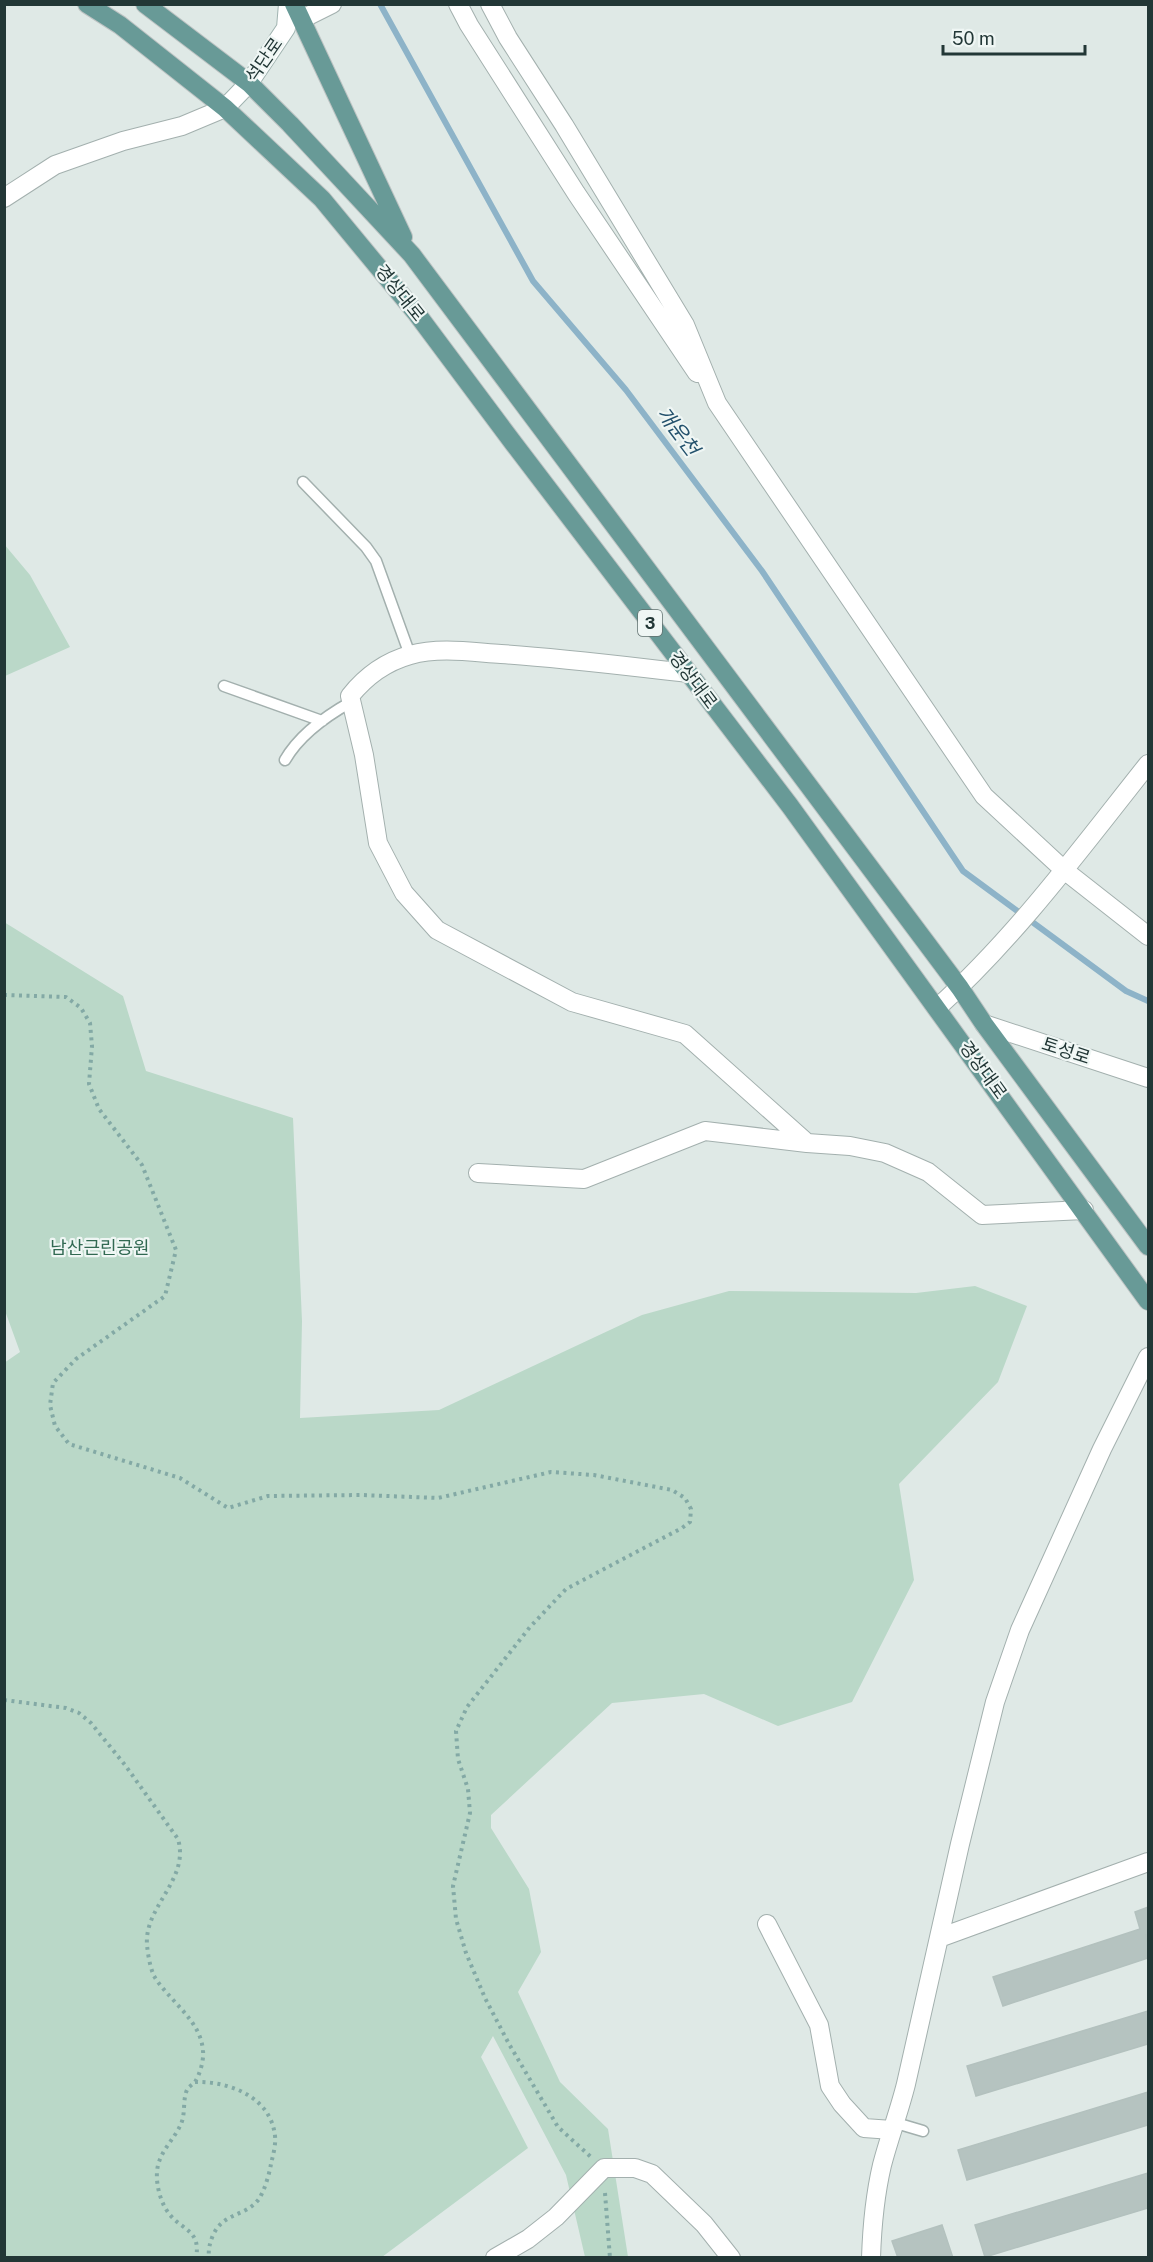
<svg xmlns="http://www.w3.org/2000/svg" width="1153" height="2262" viewBox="0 0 1153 2262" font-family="'Public Sans','Noto Sans KR',sans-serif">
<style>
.green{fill:#bad8c8}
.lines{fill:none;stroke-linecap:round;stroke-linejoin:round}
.stream{stroke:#8db3c8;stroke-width:6}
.building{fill:#b5c3c0;stroke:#b3c1be;stroke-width:1.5}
.service-casing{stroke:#a3b0ae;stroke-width:13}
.minor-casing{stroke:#a3b0ae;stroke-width:20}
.tertiary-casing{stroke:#a3b0ae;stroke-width:20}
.secondary-casing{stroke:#a0b3b0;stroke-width:20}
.primary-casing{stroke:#bdc3c3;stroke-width:20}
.path{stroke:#83a9a5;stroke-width:4;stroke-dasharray:3 4.5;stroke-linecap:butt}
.service{stroke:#fff;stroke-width:10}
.minor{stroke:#fff;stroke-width:18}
.tertiary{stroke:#fff;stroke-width:18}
.secondary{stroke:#fff;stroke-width:18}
.primary{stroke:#689a97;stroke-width:18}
.labels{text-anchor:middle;stroke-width:4.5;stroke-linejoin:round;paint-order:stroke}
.shield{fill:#eff6f4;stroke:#60706f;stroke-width:1.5}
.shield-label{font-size:16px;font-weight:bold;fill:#223736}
.street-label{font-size:18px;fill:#223736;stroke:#eff6f4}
.park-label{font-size:18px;fill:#316952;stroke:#eff6f4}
.water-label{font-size:20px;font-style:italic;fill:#23516c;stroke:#eff6f4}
</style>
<rect width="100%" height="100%" fill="#dfe9e6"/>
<path class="green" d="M 4,544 L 30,575 L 70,647 L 5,676 Z
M 4,922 L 123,996 L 146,1071 L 293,1118 L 302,1321 L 300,1418 L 439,1410 L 642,1315 L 729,1291 L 916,1293 L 975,1286 L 1027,1306 L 998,1382 L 899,1484 L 914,1580 L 852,1702 L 778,1726 L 704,1694 L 612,1703 L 491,1815 L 491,1828 L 529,1889 L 541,1952 L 518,1992 L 560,2082 L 608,2129 L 628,2257 L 585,2257 L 566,2175 L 493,2036 L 481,2057 L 528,2148 L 382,2257 L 5,2257 L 4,1363 L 20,1352 L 4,1308 Z"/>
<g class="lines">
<path class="stream" d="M 380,4 L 533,281 L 626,390 L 762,571 L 963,871 L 1126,991 L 1148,1001"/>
</g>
<path class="building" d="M 1148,1907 L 1148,1935 L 1146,1935 L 1148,1944 L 1148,1958 L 1003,2006 L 993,1977 L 1140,1929 L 1135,1912 Z
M 1148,2011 L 1148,2044 L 976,2096 L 967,2066 Z
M 1148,2092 L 1148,2125 L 967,2180 L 958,2150 Z
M 1148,2173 L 1148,2208 L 985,2257 L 975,2225 Z
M 942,2225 L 953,2258 L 898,2258 L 892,2241 Z"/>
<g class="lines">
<defs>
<path id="service" d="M 303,482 L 366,547 L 376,561 L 410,655
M 224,686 L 322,721
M 285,760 C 300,734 326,716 351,702
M 896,2123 L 923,2131"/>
<path id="minor" d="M 458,4 L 469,25 L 576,193 L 697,373
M 490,4 L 508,38 L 564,125 L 685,325 L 717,403 L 984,796 L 1064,870 L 1148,936
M 4,198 L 55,165 L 123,141 L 182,126 L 225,108
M 688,673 C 625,666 563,658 501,654 C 471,652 439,647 410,655 C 385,662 366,676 350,696 L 364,755 L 378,843 L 404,893 L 437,930 L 572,1002 L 685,1034 L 807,1143 L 850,1146 L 885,1153 L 928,1172 L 982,1215 L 1084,1210
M 937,1008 C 1016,937 1082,847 1148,764
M 478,1173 L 584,1179 L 705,1131 L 807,1143
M 767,1924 L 819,2025 L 830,2086 L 842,2104 L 864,2128 L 892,2130
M 939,1938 L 1148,1862
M 495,2258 L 528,2239 L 556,2217 L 604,2168 L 635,2168 L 652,2174 L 704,2224 L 731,2258
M 871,2258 C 872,2227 875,2195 882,2165 C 889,2138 899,2112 906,2084 L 960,1844 L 995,1702 L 1020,1630 L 1102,1449 L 1148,1357"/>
<path id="tertiary" d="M 300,20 L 332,4
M 984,1024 L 1148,1078"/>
<path id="secondary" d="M 225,108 L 249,83 L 286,28 L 288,4"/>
<path id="primary" d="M 87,4 L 120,25 L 225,108 L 322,199 L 417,314 L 514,444 L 790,806 L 1148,1301
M 145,4 L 249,83 L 290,124 L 412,255 L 960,988 L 984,1024 L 1148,1246
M 294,4 L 403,237"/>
</defs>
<use href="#service" class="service-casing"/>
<use href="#minor" class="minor-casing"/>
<use href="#tertiary" class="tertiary-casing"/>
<use href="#secondary" class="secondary-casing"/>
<use href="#primary" class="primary-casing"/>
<path class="path" d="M 4,995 L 66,997 L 81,1008 L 90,1023 L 92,1046 L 89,1084 L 99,1109 L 142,1165 L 176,1250 L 165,1296 L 76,1359 L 53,1383 L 50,1405 L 55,1426 L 69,1444 L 180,1478 L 228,1508 L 268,1496 L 361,1495 L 438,1498 L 551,1472 L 594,1475 L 672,1490 L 685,1498 L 691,1509 L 690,1522 L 682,1528 L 566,1589 L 530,1627 L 467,1707 L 456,1731 L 458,1759 L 468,1789 L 470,1813 L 453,1886 L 456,1919 L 466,1953 L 485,1998 L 509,2044 L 558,2127 L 592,2158
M 4,1700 L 66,1708 L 79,1713 L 91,1723 L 125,1765 L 178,1839 C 190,1880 144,1906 147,1945 C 148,1955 150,1967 154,1976 C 169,2001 201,2020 203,2051 C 204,2060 200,2074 195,2082 C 193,2084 190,2086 188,2088 C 182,2098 186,2113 181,2124 C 174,2140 158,2153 157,2172 C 156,2186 161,2204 170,2215 C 184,2231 201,2231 196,2258
M 195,2082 C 229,2081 271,2097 275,2136 C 276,2145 273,2155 271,2164 C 269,2175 265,2189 259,2199 C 245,2217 224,2212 213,2235 C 210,2243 208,2249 209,2258
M 605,2193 L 610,2258"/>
<use href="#service" class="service"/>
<use href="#minor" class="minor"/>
<use href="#tertiary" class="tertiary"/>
<use href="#secondary" class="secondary"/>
<use href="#primary" class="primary"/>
</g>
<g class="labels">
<rect class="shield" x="638" y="610" width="24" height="26" rx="4.5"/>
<g class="shield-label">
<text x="650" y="629">3</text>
</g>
<g class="street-label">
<text transform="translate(264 60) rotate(-55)" y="6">석단로</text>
<text transform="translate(400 293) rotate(51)" y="6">경상대로</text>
<text transform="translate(693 680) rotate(53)" y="6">경상대로</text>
<text transform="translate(1066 1051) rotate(18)" y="6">토성로</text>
<text transform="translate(983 1070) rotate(54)" y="6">경상대로</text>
</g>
<g class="park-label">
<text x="100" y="1254">남산근린공원</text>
</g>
<g class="water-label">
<text transform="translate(678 431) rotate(53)" y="7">개운천</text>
</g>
</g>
<rect width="1153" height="2262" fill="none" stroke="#223736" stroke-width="12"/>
<path d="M943 45v9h142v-9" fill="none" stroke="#223736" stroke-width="3"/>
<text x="952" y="45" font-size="18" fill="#223736" stroke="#eff6f4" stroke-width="4.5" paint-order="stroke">50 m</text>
</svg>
